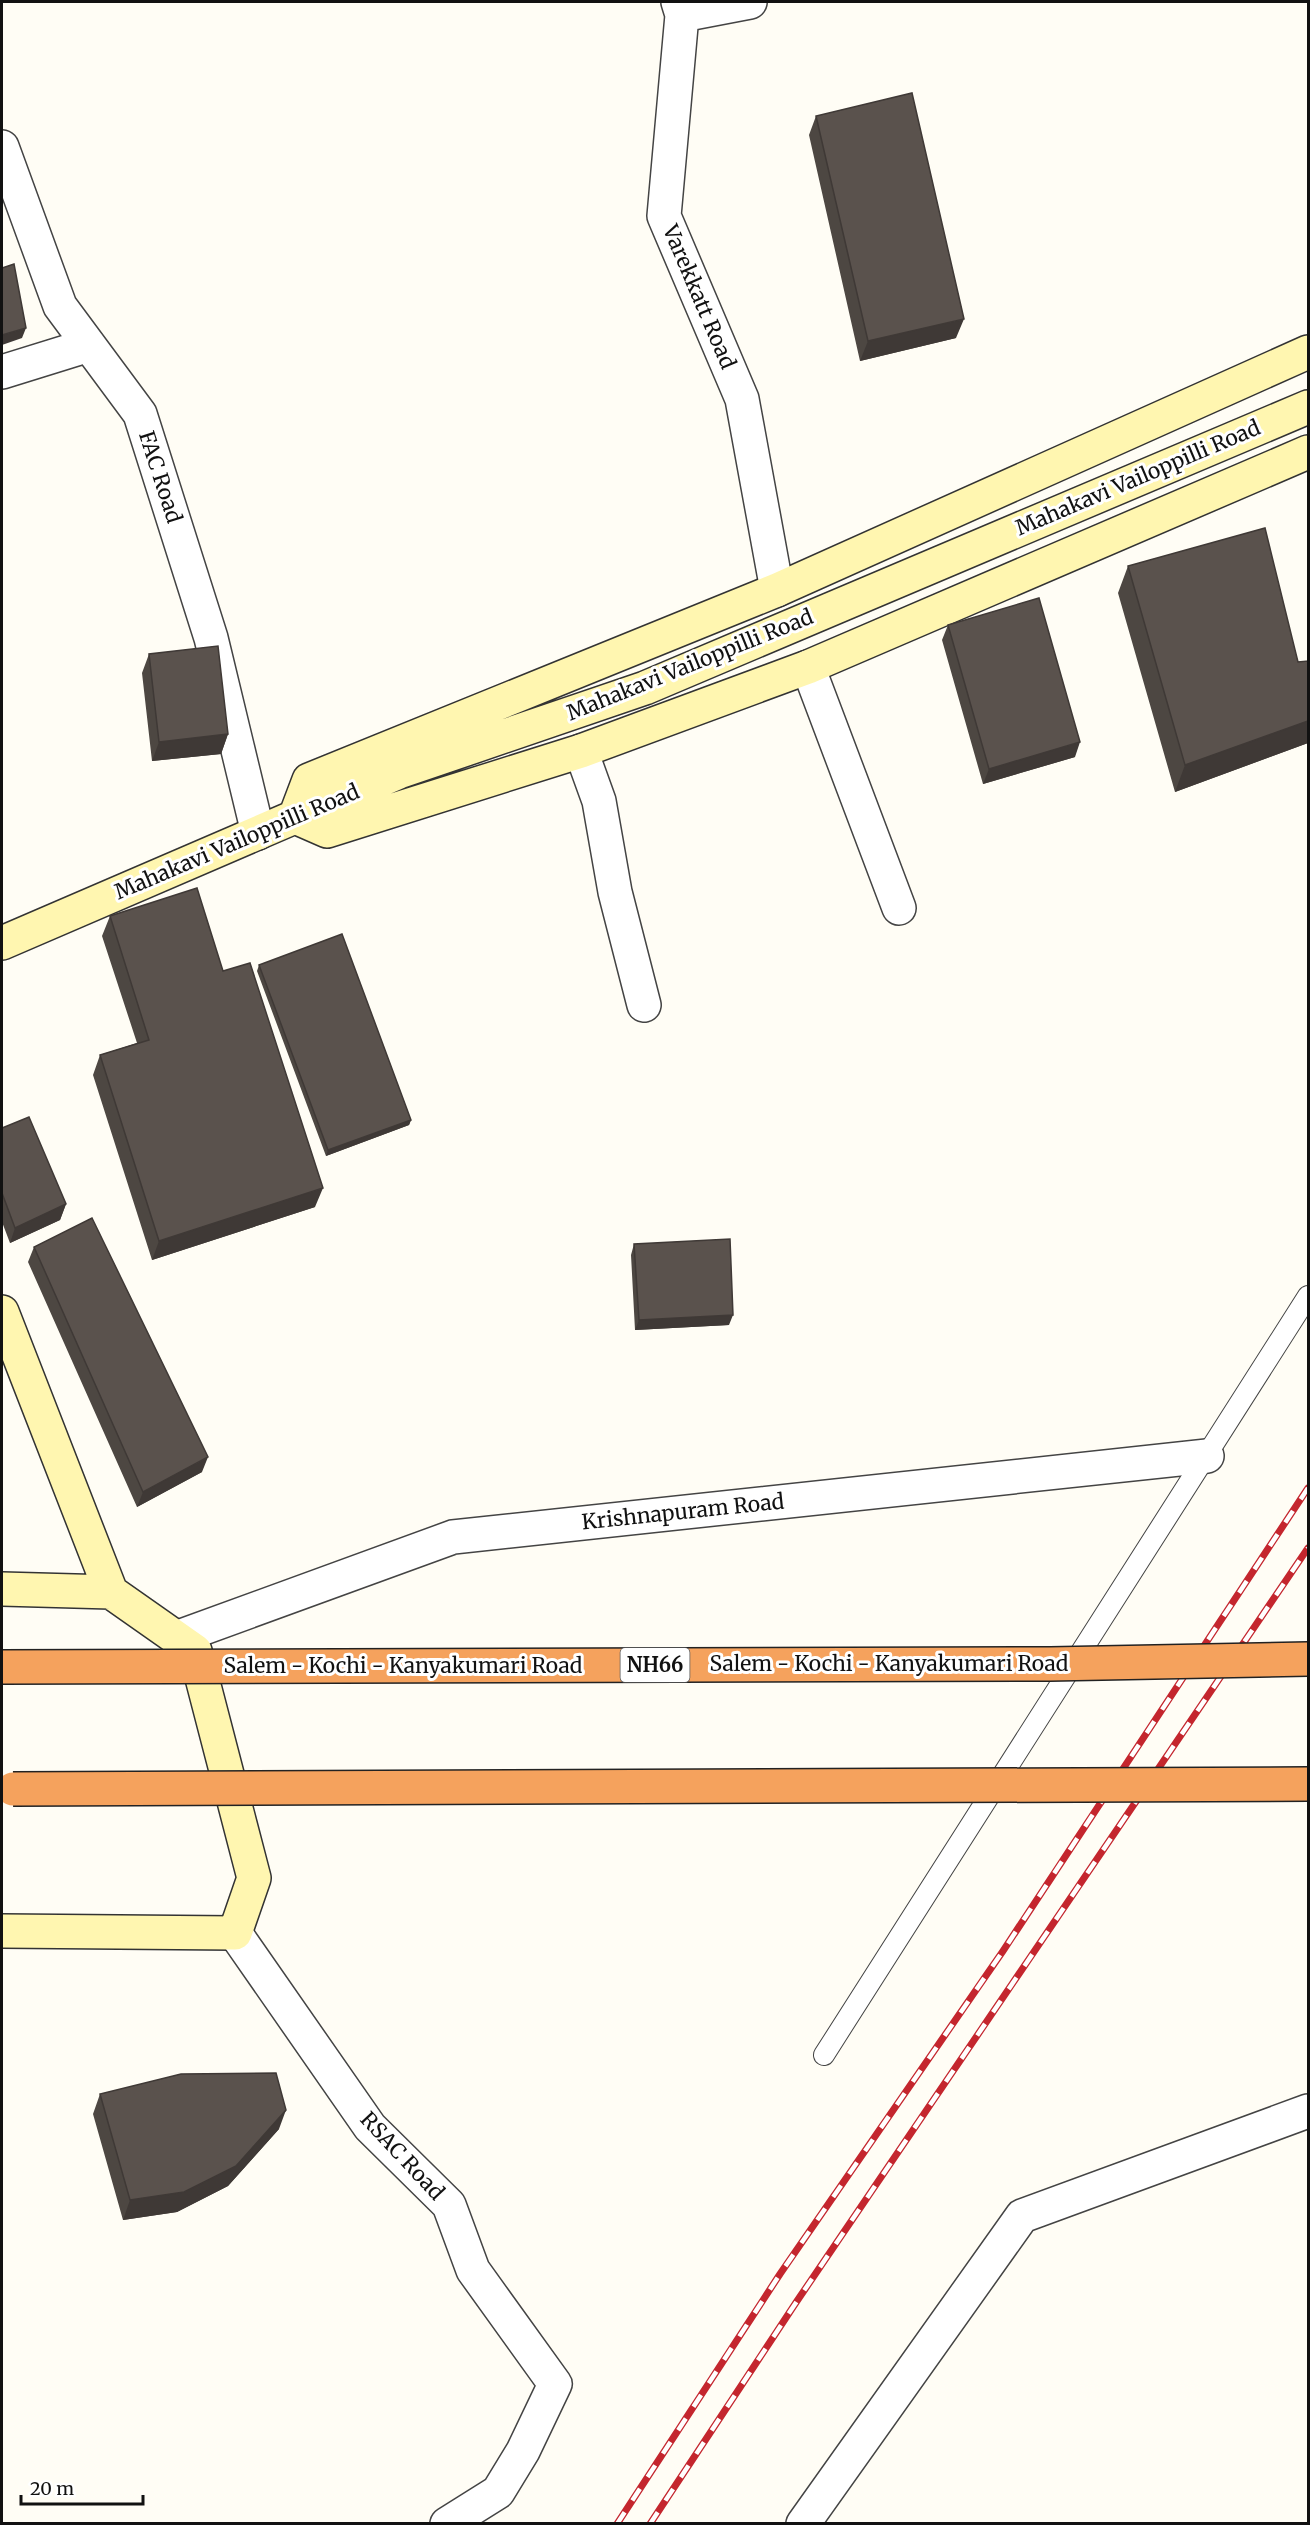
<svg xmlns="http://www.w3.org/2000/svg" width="1310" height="2525" viewBox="0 0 1310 2525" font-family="Merriweather,serif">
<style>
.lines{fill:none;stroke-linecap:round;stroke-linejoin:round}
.lane-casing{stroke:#444;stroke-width:22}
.street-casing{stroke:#444;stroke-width:36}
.secondary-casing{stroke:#333;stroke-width:36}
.lane{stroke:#fff;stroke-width:20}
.street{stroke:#fff;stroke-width:33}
.secondary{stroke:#fff6b0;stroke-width:33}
.rail-casing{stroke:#c4262e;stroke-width:7}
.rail{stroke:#fff;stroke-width:4.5;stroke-dasharray:14;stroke-linecap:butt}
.highway-bridge-casing{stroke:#222;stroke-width:36;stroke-linecap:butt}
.highway-bridge{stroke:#f5a25d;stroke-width:33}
.wall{fill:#4d4742}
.shaded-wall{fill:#3f3936}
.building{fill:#5a524d;stroke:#3f3936;stroke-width:1.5}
.labels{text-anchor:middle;stroke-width:6;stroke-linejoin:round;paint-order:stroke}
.shield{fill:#fff;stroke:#585858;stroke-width:1.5}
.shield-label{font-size:20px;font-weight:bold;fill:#111}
.street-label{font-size:21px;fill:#111;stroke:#fff}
</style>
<rect width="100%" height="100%" fill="#fffdf5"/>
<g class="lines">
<defs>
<path id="lane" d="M 824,2055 L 1308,1296"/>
<path id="street" d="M 678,2 L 682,15 L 664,216 L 742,399 L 777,590
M 682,15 L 750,2
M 2,147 L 60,306 L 140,414 L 211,638 L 258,833
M 2,372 L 89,345
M 808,667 L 899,908
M 581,751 L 599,801 L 615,892 L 644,1005
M 176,1638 L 453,1537 L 1207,1456
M 235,1933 L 370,2127 L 449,2205 L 473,2270 L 555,2384 L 523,2451 L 498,2492 L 447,2524
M 803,2524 L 1022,2216 L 1308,2111"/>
<path id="secondary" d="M 295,817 L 309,780 L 777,590 L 1308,352
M 295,817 L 327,831 L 581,751 L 808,667 L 1308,452
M 2,943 L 399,772 L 645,688 L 1308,407
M 2,1312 L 111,1592
M 2,1589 L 111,1592 L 195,1651 L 254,1878 L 235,1933 L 2,1931"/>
</defs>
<use href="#lane" class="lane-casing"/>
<use href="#street" class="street-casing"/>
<use href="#secondary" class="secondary-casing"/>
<use href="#lane" class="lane"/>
<use href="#street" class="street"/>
<use href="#secondary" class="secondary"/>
<defs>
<path id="rail" d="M 617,2524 L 780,2274 L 1003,1951 L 1308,1488
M 650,2524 L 797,2301 L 1308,1548"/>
</defs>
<use href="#rail" class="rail-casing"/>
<use href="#rail" class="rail"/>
<defs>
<path id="highway-bridge" d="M 2,1667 L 1050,1664 L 1308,1659
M 13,1789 L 1308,1784"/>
</defs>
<use href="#highway-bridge" class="highway-bridge-casing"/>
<use href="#highway-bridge" class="highway-bridge"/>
</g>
<path class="wall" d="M 816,116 L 956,338 L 860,361 L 809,135 Z
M 1128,566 L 1298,662 L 1308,661 L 1308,743 L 1175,792 L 1118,593 Z
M 948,625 L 1075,757 L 983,784 L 942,640 Z
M 149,654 L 228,734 L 221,754 L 152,761 L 142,673 Z
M 110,916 L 223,971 L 315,1207 L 152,1260 L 93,1075 L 100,1055 L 137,1043 L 102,936 Z
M 259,965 L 411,1120 L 409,1125 L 326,1156 L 257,971 Z
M 2,1128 L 66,1204 L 60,1220 L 10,1243 L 2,1222 Z
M 634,1244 L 729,1325 L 635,1330 L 631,1255 Z
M 34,1247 L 202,1472 L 137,1507 L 28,1262 Z
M 100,2094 L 279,2129 L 228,2186 L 177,2212 L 123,2220 L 93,2114 Z"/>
<path class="shaded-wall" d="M 964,319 L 956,338 L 860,361 L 868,341 Z
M 26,328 L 22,338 L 2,345 L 2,335 Z
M 1308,721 L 1308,743 L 1175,792 L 1185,765 Z
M 228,734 L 221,754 L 152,761 L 159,742 Z
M 1080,742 L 1075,757 L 983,784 L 989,769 Z
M 411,1120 L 409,1125 L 326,1156 L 328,1150 Z
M 323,1188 L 315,1207 L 152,1260 L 159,1241 Z
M 66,1204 L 60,1220 L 10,1243 L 15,1228 Z
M 733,1315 L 729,1325 L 635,1330 L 639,1320 Z
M 208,1457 L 202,1472 L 137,1507 L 143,1492 Z
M 286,2110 L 279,2129 L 228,2186 L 177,2212 L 123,2220 L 130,2200 Z"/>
<path class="building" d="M 912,93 L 964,319 L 868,341 L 816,116 Z
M 14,264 L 26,328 L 2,335 L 2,268 Z
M 1265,528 L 1298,662 L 1308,661 L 1308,721 L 1185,765 L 1128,566 Z
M 1039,598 L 1080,742 L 989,769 L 948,625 Z
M 218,646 L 228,734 L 159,742 L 149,654 Z
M 197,888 L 223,971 L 250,963 L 323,1188 L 159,1241 L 100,1055 L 149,1040 L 110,916 Z
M 342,934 L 411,1120 L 328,1150 L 259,965 Z
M 29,1117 L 66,1204 L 15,1228 L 2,1193 L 2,1128 Z
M 92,1218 L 208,1457 L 143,1492 L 34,1247 Z
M 730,1239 L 733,1315 L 639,1320 L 634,1244 Z
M 276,2073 L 286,2110 L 236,2166 L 184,2192 L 130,2200 L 100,2094 L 181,2074 Z"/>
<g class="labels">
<rect class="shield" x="620.5" y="1648" width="69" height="34" rx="4.5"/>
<g class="shield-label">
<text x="655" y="1672">NH66</text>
</g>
<g class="street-label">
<text transform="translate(699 297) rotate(67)" y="7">Varekkatt Road</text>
<text transform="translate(160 477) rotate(72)" y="7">FAC Road</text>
<text transform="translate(1138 478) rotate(-23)" y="7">Mahakavi Vailoppilli Road</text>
<text transform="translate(690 665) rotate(-22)" y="7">Mahakavi Vailoppilli Road</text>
<text transform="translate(237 842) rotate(-23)" y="7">Mahakavi Vailoppilli Road</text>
<text transform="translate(683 1512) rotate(-6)" y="7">Krishnapuram Road</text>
<text x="889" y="1671">Salem - Kochi - Kanyakumari Road</text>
<text x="403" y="1673">Salem - Kochi - Kanyakumari Road</text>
<text transform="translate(402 2156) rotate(47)" y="7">RSAC Road</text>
</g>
</g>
<rect width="1310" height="2525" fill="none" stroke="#111111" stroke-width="6"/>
<path d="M21 2495v9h122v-9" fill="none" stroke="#111111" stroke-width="3"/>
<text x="30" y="2495" font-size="18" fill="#111111" stroke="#ffffff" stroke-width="4.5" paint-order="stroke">20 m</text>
</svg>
